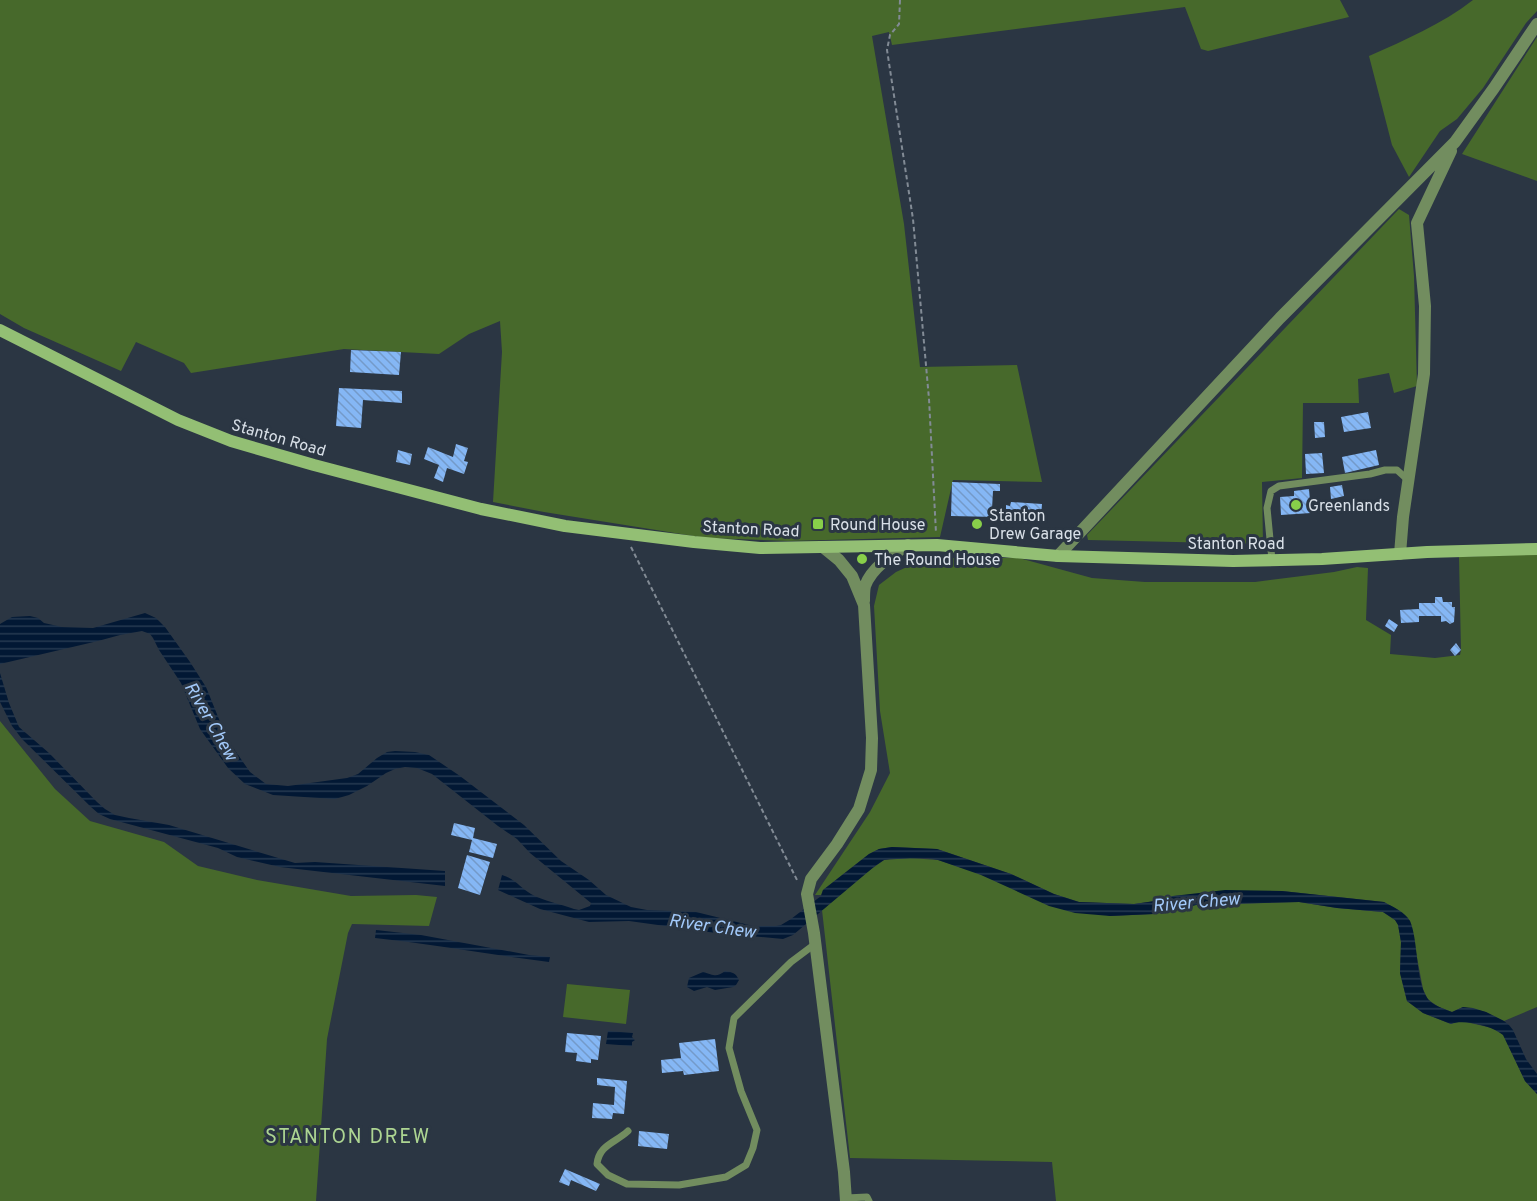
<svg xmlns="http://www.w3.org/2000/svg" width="1537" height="1201" viewBox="0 0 1537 1201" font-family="Overpass,sans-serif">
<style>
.green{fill:#47692b}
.water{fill:url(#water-rules)}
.building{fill:url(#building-back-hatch)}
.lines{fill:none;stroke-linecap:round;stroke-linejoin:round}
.path{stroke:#828b95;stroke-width:2;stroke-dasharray:4.5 3;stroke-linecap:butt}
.service{stroke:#728d5f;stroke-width:7}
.minor{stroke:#728d5f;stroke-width:12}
.secondary{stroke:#93bf74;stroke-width:12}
.poi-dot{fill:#88cf4a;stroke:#2b3643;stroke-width:2}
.labels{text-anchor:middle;stroke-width:6;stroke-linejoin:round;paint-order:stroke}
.street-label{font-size:16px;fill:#d9e0e8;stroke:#2b3643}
.poi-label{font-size:16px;fill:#d9e0e8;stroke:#2b3643;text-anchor:start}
.water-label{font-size:18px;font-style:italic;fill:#a2c9fa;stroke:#2b3643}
.quarter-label{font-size:20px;letter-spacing:1.5px;fill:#add592;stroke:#2b3643}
</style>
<defs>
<pattern id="water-rules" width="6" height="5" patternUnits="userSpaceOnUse" patternTransform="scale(1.5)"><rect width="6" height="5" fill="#021834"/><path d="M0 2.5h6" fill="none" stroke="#263951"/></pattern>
<pattern id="building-back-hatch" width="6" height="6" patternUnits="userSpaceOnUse" patternTransform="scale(1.5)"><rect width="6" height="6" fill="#85b7f5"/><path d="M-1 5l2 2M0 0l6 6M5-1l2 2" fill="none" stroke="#749ac9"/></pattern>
</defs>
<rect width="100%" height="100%" fill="#2b3643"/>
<path class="green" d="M 0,0 L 1340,0 L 1349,17 L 1208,51 L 1201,49 L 1185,7 L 892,45 L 889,32 L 872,36 L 904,224 L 920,367 L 1017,365 L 1042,482 L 953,480 L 940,537 L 788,541 L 706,538 L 544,512 L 493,502 L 502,352 L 500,321 L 469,334 L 439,354 L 344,349 L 191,373 L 184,363 L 136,342 L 121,371 L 24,328 L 0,314 Z
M 1473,0 L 1537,0 L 1537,11 L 1526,23 L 1483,88 L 1457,119 L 1440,131 L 1409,177 L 1392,145 L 1369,56 C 1405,40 1442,24 1473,0 Z
M 1537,37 L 1537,181 L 1462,154 Z
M 1399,209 L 1409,215 L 1414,276 L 1417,386 L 1394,393 L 1389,373 L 1358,379 L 1359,403 L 1303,403 L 1302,478 L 1262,482 L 1263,544 L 1088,540 L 1087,535 Z
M 1537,554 L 1537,1007 L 1504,1021 L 1486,1012 L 1463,1007 L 1452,1012 L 1439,1007 L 1430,1001 L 1427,998 L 1423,989 L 1410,921 L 1398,910 L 1384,902 L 1282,891 L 1185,895 L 1173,896 L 1162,900 L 1134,904 L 1079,902 L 1054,894 L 1011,874 L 937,849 L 892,847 L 879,849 L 869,854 L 823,890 L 821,895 L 815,895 L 870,812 L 890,773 L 880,711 L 874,606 L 879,585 L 896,572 L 920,561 L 952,558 L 1019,558 L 1092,578 L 1145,582 L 1255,582 L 1334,572 L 1357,567 L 1368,568 L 1366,620 L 1391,635 L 1390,654 L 1435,658 L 1460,655 L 1461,650 L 1459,557 Z
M 0,721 L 55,789 L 90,821 L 164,842 L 198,866 L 257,880 L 351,896 L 416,895 L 437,897 L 429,926 L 352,924 L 348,933 L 327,1039 L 316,1201 L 0,1201 Z
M 910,858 L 938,860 L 1110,916 L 1154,914 L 1196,905 L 1299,902 L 1337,908 L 1383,912 L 1395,920 L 1398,924 L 1401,942 L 1400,973 L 1407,1001 L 1423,1013 L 1451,1024 L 1458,1021 L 1466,1022 L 1492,1028 L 1503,1034 L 1525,1081 L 1537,1094 L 1537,1201 L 1056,1201 L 1052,1162 L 850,1158 L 822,910 L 860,877 L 884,860 Z
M 567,984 L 630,990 L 626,1024 L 563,1017 Z"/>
<path class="water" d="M 145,613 L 156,618 L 165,627 L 190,662 L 206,687 L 227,739 L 250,772 L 266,784 L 288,786 L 347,778 L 358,774 L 377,758 L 387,752 L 395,751 L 415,752 L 429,755 L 460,776 L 524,825 L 561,861 L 589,880 L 606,895 L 631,907 L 647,910 L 696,912 L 753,926 L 776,926 L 781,925 L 791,919 L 821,896 L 823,890 L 869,854 L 879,849 L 892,847 L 937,849 L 1011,874 L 1054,894 L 1079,902 L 1134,904 L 1162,900 L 1173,896 L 1225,890 L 1282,891 L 1384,902 C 1393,907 1405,912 1410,921 C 1419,941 1415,989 1431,1002 C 1437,1007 1445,1009 1452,1012 L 1463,1007 L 1473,1008 L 1486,1012 L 1504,1021 L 1509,1025 L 1513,1030 L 1526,1059 L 1537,1074 L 1537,1094 L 1525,1081 L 1503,1035 C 1492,1026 1464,1019 1451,1024 L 1423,1013 L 1407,1001 L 1400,973 L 1401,942 L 1398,925 L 1395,920 L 1383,912 L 1337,908 L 1299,902 L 1196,905 L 1154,914 L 1110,916 L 1075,913 L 1049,906 L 981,875 L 938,860 L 928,858 L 890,859 L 884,860 L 875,866 L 793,935 L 783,939 L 716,933 L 629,921 L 589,922 L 540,909 L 498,890 L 502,875 C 514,878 521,888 531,894 C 543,901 561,904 574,909 L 579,910 L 590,906 L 591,903 L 530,853 L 517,839 L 498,826 L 432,774 L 417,768 L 405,767 L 395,769 L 386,773 L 367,786 L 349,795 L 335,799 L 273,795 L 245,784 L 228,768 L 200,729 L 181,683 L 159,650 L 153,638 L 150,634 L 142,631 L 120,635 L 98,641 L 0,664 L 0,624 L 12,617 L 30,616 L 38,618 L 44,623 L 62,627 L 93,628 Z
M 0,673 L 9,703 L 19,727 L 49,753 L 97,802 L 105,809 L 115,815 L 129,818 L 169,825 L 295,863 L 315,862 L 445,871 L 445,886 L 280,867 L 237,857 L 218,848 L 110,819 L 99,814 L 91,807 L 22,739 L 12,726 L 0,702 Z
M 376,930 L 421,935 L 529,955 L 550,957 L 549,962 C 491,955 433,944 375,938 Z
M 725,971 C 732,972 736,973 739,980 L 736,985 L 733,987 L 715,990 L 707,987 L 694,991 L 687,987 L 689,978 L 703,972 C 714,975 716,978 725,971 Z
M 608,1031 L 633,1033 L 632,1037 L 635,1040 L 632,1042 L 632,1046 L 606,1044 Z"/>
<path class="building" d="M 351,350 L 401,352 L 399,375 L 350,372 Z
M 339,388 L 402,391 L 402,403 L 363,400 L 361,428 L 336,426 Z
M 1368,412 L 1371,428 L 1344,432 L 1341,417 Z
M 1314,422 L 1324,422 L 1325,437 L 1315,438 Z
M 456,444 L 468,448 L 464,461 L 468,462 L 464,474 L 447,468 L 443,482 L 434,478 L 439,465 L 424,459 L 428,447 L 453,457 Z
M 398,450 L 412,454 L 410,465 L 396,462 Z
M 1376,450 L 1379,465 L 1345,473 L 1342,457 Z
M 1322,453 L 1324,473 L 1306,474 L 1305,454 Z
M 952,482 L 1000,484 L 1000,491 L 993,491 L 992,509 L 997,509 L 996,517 L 951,516 Z
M 1342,485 L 1344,496 L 1331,499 L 1330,487 Z
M 1309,489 L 1311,513 L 1281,515 L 1280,497 L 1294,496 L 1294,491 Z
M 1011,502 L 1042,504 L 1041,516 L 1030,515 L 1029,517 L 1020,516 L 1019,519 L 1009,518 L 1010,509 L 1006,509 L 1006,505 L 1010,506 Z
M856 559a6 6 0 1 1 12 0a6 6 0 1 1-12 0Z
M 1435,597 L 1442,597 L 1443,602 L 1452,602 L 1452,607 L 1455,607 L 1454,622 L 1450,624 L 1446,621 L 1441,622 L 1441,616 L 1419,616 L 1419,622 L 1401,623 L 1400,610 L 1419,609 L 1419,603 L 1435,603 Z
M 1389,619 L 1398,625 L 1394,632 L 1385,626 Z
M 1456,643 L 1461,650 L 1455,656 L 1450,650 Z
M 454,823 L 475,828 L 473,838 L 497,844 L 493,858 L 469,852 L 472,840 L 451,835 Z
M 467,855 L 490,862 L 480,895 L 458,888 Z
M 567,1033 L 601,1036 L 598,1060 L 591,1059 L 591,1063 L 576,1061 L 577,1053 L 565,1052 Z
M 715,1039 L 719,1071 L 684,1075 L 683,1071 L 662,1073 L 661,1060 L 681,1058 L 679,1043 Z
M 597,1078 L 627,1081 L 624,1114 L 613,1113 L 612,1119 L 592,1118 L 593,1103 L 614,1105 L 615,1087 L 597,1085 Z
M 639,1131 L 669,1134 L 667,1149 L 638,1146 Z
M 565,1169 L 600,1184 L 596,1191 L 571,1180 L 569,1186 L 559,1182 Z"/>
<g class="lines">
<path class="path" d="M 900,0 L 899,24 L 890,35 L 887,50 L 913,219 L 929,399 L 936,533
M 631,547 L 797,880"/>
<path class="service" d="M 1272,560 L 1267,508 L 1271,491 L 1279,486 L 1370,474 L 1385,470 L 1397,470 L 1408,480
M 628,1131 C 615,1143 599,1145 597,1164 L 608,1175 L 627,1184 L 679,1185 L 726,1177 L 746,1165 L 753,1148 L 757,1130 L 741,1091 L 729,1048 L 734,1018 L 791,962 L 815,944
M 846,1198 L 867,1197 L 869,1201"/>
<path class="minor" d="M 823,547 L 839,560 L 852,576 L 864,605 L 872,738 L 871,770 L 859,809 L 837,844 L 811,879 L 807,894 L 814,933 L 844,1172 L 846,1201
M 1400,554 L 1403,517 L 1424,374 L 1425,306 L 1417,223 L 1451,151
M 1058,556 L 1280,318 L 1455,142 L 1494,88 L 1537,24
M 864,601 C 864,596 864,590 865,586 C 872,567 892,555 908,545"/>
<path class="secondary" d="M 0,330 L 178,420 L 231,441 L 314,465 L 481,509 L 565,526 L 694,542 L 760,548 L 937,545 L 1058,556 L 1233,561 L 1322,559 L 1427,552 L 1537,549"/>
</g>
<g class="poi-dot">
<circle cx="1296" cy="505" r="6"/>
<rect x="812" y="518" width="12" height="12" rx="3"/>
<circle cx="977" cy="524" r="6"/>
<circle cx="862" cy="559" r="6"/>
</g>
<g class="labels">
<g class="street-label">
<text transform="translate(279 437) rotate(16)" y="6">Stanton Road</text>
<text transform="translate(751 528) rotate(3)" y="6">Stanton Road</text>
<text x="1236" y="549">Stanton Road</text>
</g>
<g class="poi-label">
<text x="1308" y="511">Greenlands</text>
<text x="989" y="521">Stanton<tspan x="989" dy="18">Drew Garage</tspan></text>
<text x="830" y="530">Round House</text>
<text x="874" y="565">The Round House</text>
</g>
<g class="water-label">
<text transform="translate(211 721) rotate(60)" y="6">River Chew</text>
<text transform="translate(1196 902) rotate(-5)" y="6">River Chew</text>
<text transform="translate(712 926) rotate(8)" y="6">River Chew</text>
</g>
<g class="quarter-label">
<text x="348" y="1143">STANTON DREW</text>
</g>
</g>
</svg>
